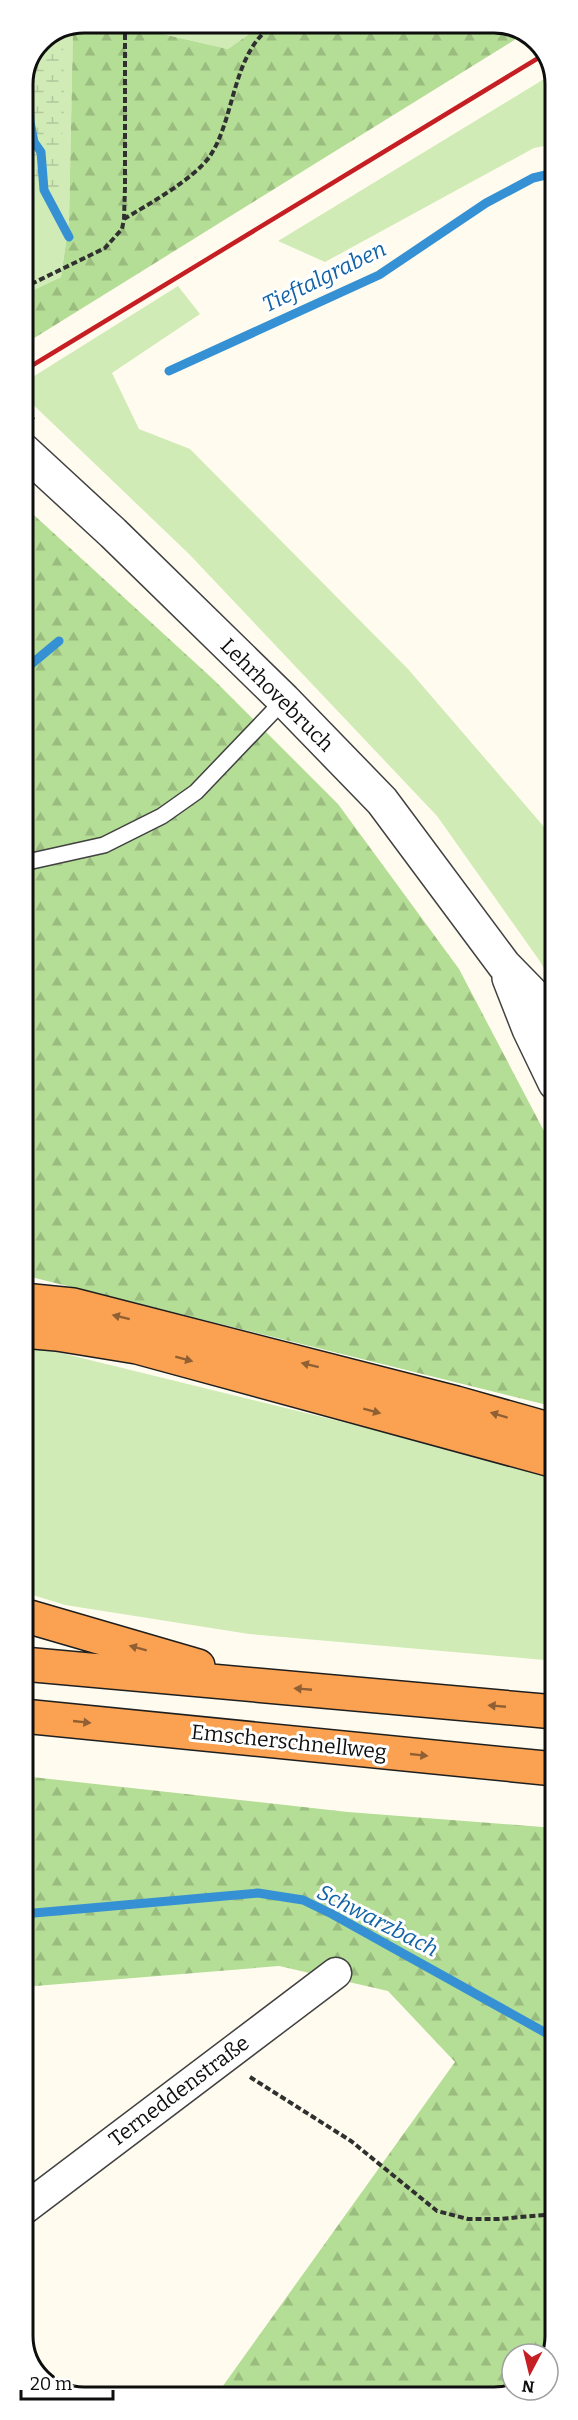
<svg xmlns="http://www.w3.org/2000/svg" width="578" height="2420" viewBox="0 0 578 2420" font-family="Bitter,serif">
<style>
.grass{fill:#d1ebb7}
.forest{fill:url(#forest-firs)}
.wetland{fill:url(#wetland-marsh)}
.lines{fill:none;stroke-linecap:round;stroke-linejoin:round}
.stream{stroke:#3591d3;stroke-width:9}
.service-casing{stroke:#414141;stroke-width:18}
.minor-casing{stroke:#414141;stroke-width:33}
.tertiary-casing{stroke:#414141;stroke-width:36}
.motorway-casing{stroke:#1f1f1f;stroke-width:36}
.path{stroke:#303030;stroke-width:4;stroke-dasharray:6 3;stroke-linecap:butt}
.service{stroke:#fff;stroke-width:15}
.minor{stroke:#fff;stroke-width:30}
.tertiary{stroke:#fff;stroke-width:33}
.motorway{stroke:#faa252;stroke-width:33}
.rail{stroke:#c51f24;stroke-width:4.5}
.oneway{fill:#905f33}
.labels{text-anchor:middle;stroke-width:6;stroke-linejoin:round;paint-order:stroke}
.street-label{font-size:21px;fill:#0e0e0e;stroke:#fff}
.water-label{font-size:22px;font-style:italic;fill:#1162a6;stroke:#fff}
.rim{fill:none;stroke:#0e0e0e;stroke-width:3}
</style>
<defs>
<pattern id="forest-firs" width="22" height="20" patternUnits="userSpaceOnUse" patternTransform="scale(1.5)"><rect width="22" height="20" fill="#b4dd95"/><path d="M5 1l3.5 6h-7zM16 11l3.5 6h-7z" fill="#9abc7f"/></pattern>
<pattern id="wetland-marsh" width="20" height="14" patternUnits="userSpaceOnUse" patternTransform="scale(1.5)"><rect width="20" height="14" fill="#d1ebb7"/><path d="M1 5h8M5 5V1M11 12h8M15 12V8" fill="none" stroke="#b2c89c"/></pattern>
</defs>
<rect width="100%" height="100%" fill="#fffcef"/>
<path class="grass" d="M 114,23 L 265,23 L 228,49 Z
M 73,27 L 69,221 L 61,277 L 23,295 L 23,84 L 41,40 Z
M 554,73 L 554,144 L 534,148 L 325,262 L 278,241 Z
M 178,286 L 200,314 L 112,373 L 139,429 L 190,449 L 408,669 L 545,828 L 555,842 L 555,987 L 539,960 L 437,816 L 189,554 L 23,395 L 23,383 Z
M 45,1349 L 555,1474 L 555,1661 L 249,1634 L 65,1605 L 23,1592 L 23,1351 Z"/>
<path class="forest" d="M 84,23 L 114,23 L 228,49 L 265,23 L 502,23 L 524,34 L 23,345 L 23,295 L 61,277 L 69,221 L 73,27 Z
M 23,505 L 214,680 L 338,804 L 459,969 L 555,1152 L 555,1407 L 23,1275 Z
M 23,1776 L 348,1812 L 555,1828 L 555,2336 L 548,2356 L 548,2354 L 512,2354 L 512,2390 L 517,2390 L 505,2396 L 215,2397 L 455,2062 L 388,1991 L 279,1966 L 23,1987 Z"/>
<path class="wetland" d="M 63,31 L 64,107 L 59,187 L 31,188 L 23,182 L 23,84 L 41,40 Z"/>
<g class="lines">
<path class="stream" d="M 28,71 L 30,122 L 34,142 L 41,152 L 44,190 L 69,237
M 169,371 L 379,275 L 486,203 L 533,178 L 554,173
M 23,671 L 59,641
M 23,1914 L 258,1893 L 303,1900 L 332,1914 L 555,2038"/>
<defs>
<path id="service" d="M 23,863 L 104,845 L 162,816 L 196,792 L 284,700"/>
<path id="minor" d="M 24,2209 L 336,1973"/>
<path id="tertiary" d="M 23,450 L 113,533 L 284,700 L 382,801 L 504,965 L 547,1009 L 555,1022
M 509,978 L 529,1029 L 555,1083"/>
<path id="motorway" d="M 23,1300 L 73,1305 L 456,1403 L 555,1431
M 23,1331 L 57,1334 L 137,1347 L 555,1461
M 23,1615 L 198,1666
M 23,1664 L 555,1712
M 23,1716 L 555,1769"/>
</defs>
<use href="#service" class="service-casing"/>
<use href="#minor" class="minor-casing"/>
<use href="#tertiary" class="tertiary-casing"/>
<use href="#motorway" class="motorway-casing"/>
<path class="path" d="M 124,219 C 149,204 194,179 210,156 C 236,117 232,48 277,23
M 23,288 L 105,248 L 122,229 L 124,219 L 125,187 L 125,23
M 23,409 L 34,420
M 549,1115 L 555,1126
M 250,2077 L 351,2141 L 437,2211 L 468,2219 L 499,2219 L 555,2214"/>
<use href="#service" class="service"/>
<use href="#minor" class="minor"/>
<use href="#tertiary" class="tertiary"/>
<use href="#motorway" class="motorway"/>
<path class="rail" d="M 23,371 L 545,54"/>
</g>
<defs><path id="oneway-solid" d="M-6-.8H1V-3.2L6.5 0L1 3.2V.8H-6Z" transform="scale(1.5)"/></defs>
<g class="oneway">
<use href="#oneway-solid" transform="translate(121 1317) rotate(-166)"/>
<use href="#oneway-solid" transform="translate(184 1359) rotate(15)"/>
<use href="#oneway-solid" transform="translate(310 1365) rotate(-166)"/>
<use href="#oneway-solid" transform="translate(372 1411) rotate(15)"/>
<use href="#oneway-solid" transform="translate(499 1415) rotate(-163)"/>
<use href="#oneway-solid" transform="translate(138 1648) rotate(-165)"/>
<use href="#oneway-solid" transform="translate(303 1689) rotate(-175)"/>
<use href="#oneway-solid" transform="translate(497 1706) rotate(-175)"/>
<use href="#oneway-solid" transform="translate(82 1722) rotate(6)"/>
<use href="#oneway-solid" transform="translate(419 1755) rotate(6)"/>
</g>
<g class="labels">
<g class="street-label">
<text transform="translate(277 695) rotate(45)" y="7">Lehrhovebruch</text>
<text transform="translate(289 1742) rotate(6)" y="7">Emscherschnellweg</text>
<text transform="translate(179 2091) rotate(-37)" y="7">Terneddenstraße</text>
</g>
<g class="water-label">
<text transform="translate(324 276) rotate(-26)" y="8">Tieftalgraben</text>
<text transform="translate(378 1920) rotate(27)" y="8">Schwarzbach</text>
</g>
</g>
<path d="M0 0H578V2420H0ZM84 33H494A51 51 0 0 1 545 84V2336A51 51 0 0 1 494 2387H84A51 51 0 0 1 33 2336V84A51 51 0 0 1 84 33Z" fill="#fff" fill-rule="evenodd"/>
<path class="rim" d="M84 33H494A51 51 0 0 1 545 84V2336A51 51 0 0 1 494 2387H84A51 51 0 0 1 33 2336V84A51 51 0 0 1 84 33Z"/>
<g transform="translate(530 2372) rotate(187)"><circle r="28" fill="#ffffff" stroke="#9f9f9f" stroke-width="1.5"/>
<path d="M0-4.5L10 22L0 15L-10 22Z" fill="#c51f24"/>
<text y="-9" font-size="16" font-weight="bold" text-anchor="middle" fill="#0e0e0e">N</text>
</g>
<path d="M21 2390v9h92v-9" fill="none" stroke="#0e0e0e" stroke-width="3"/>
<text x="30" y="2390" font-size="18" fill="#0e0e0e" stroke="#ffffff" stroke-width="4.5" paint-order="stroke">20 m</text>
</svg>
